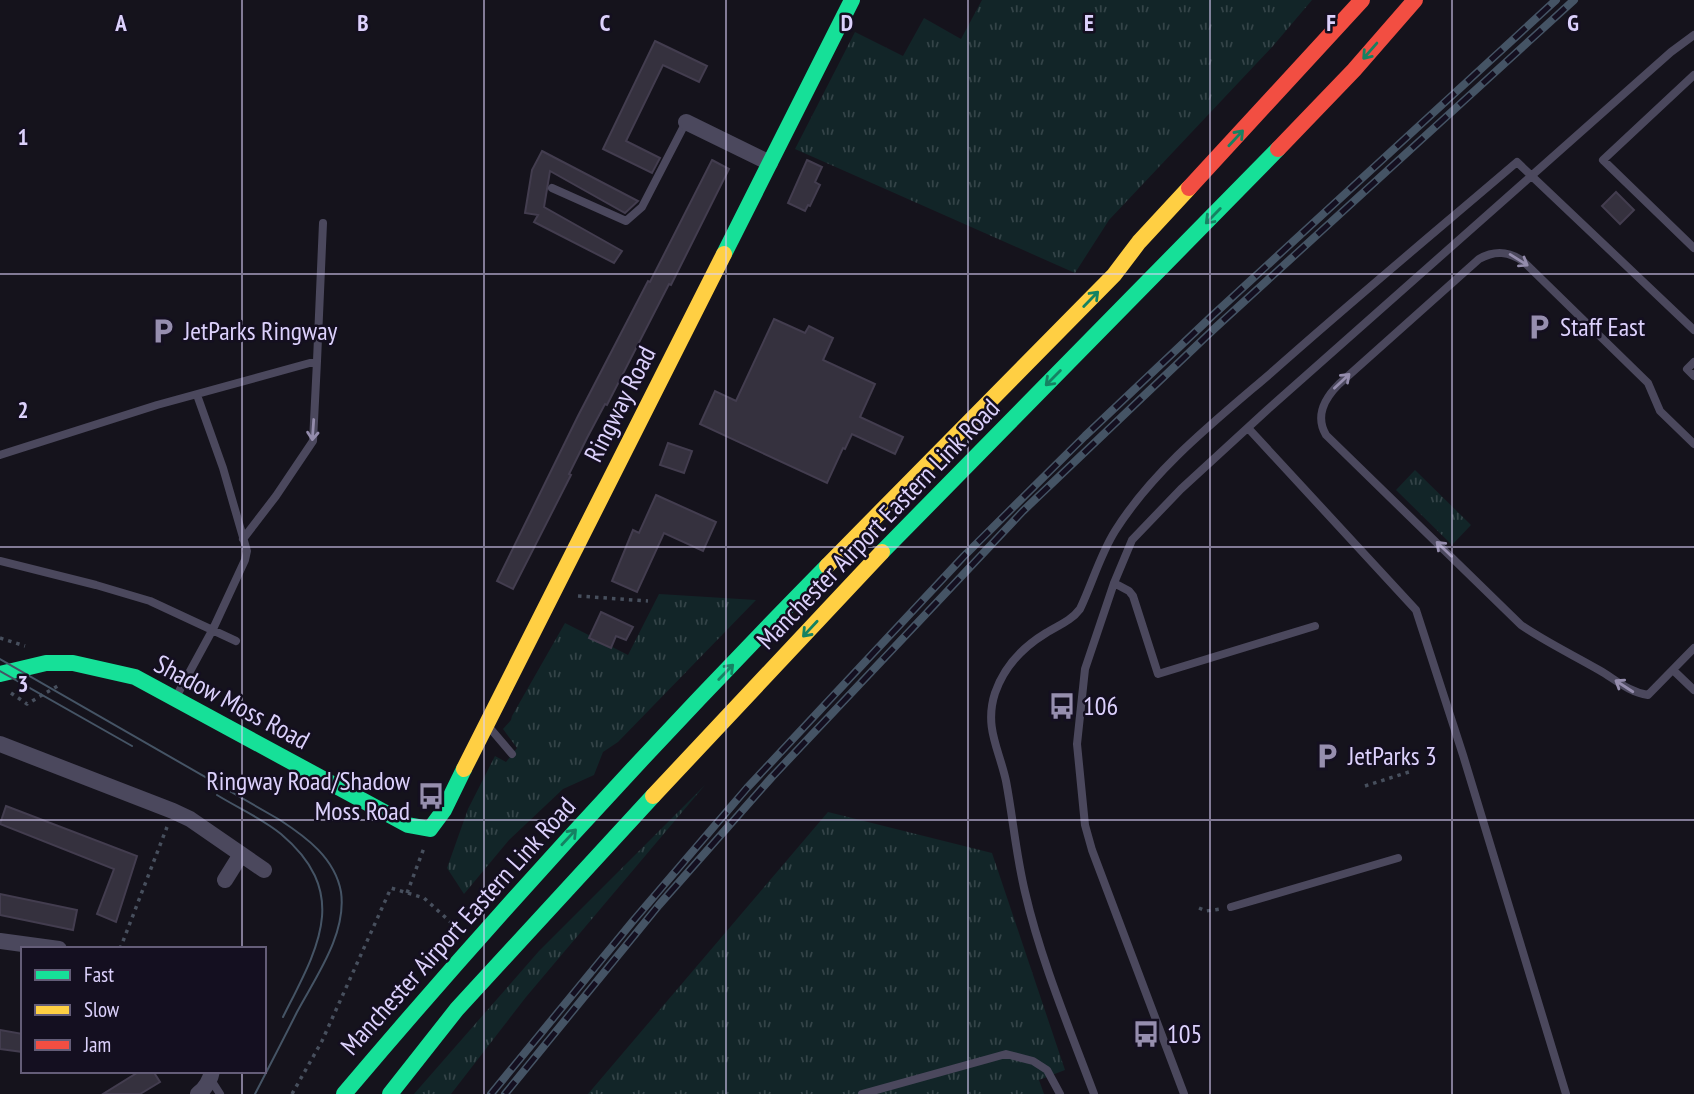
<svg xmlns="http://www.w3.org/2000/svg" width="1694" height="1094" viewBox="0 0 1694 1094" font-family="'PT Sans Narrow',sans-serif">
<style>
.grass{fill:url(#grass-tufts)}
.building{fill:#35313e;stroke:#433d4f;stroke-width:2}
.lines{fill:none;stroke-linecap:round;stroke-linejoin:round}
.path{stroke:#474f5d;stroke-width:3.5;stroke-dasharray:3.5 5;stroke-linecap:butt}
.lane{stroke:#4b485d;stroke-width:8}
.street{stroke:#4b485d;stroke-width:16}
.fast{stroke:#16e098;stroke-width:16}
.slow{stroke:#ffcf43;stroke-width:16}
.jam{stroke:#f24e42;stroke-width:16}
.tram{stroke:#455465;stroke-width:2}
.rail-casing{stroke:#455465;stroke-width:8}
.rail{stroke:#140f20;stroke-width:5;stroke-dasharray:16;stroke-linecap:butt}
.oneway{stroke:#158262}
.oneway2{stroke:#948cac}
.grid{fill:none;stroke:#dcd1fc;stroke-width:2;stroke-opacity:0.55}
.labels{text-anchor:middle;stroke-width:5;stroke-linejoin:round;paint-order:stroke}
.poi-label{font-size:26px;fill:#dcd1fc;stroke:#140f20;text-anchor:start}
.street-label{font-size:26px;fill:#dcd1fc;stroke:#140f20}
.grid-label{font-size:23px;text-anchor:middle;font-weight:bold;fill:#dcd1fc;stroke:#140f20;stroke-width:5;stroke-linejoin:round;paint-order:stroke}
</style>
<defs>
<pattern id="grass-tufts" width="24" height="20" patternUnits="userSpaceOnUse" patternTransform="scale(1.75)"><rect width="24" height="20" fill="#122528"/><path d="M3 7l-1-3M5 7V3M7 7l1-3M15 17l-1-3M17 17v-4M19 17l1-3" fill="none" stroke="#344448"/></pattern>
</defs>
<rect width="100%" height="100%" fill="#15131c"/>
<path class="grass" d="M 982,0 L 1312,0 L 1273,46 L 1109,220 L 1075,273 L 795,149 L 855,32 L 903,56 L 924,18 L 961,39 Z
M 1415,470 L 1471,525 L 1452,545 L 1396,490 Z
M 659,594 L 756,600 L 618,742 L 603,752 L 594,775 L 563,789 L 509,840 L 464,894 L 447,868 L 468,809 L 495,756 L 506,762 L 517,748 L 503,729 L 511,720 L 512,716 L 565,623 L 628,655 Z
M 705,785 L 526,997 L 451,1094 L 414,1094 L 539,951 Z
M 828,812 L 992,853 L 1065,1070 L 1039,1080 L 1044,1094 L 588,1094 Z"/>
<path class="building" d="M 655,41 L 707,66 L 699,82 L 663,65 L 626,141 L 660,158 L 652,173 L 603,149 Z
M 542,151 L 638,201 L 625,213 L 550,171 L 544,207 L 622,251 L 614,263 L 534,222 L 538,215 L 525,213 L 532,170 Z
M 712,160 L 729,169 L 671,285 L 669,284 L 607,405 L 605,404 L 587,438 L 569,474 L 571,475 L 513,589 L 497,581 L 578,416 L 648,281 L 650,282 Z
M 807,160 L 822,167 L 815,182 L 820,185 L 810,206 L 808,205 L 805,211 L 788,203 Z
M 1616,192 L 1634,210 L 1620,224 L 1602,206 Z
M 774,319 L 805,333 L 809,326 L 833,338 L 823,360 L 875,384 L 860,417 L 903,437 L 895,454 L 852,434 L 845,449 L 843,448 L 827,483 L 700,424 L 715,391 L 736,401 Z
M 668,443 L 692,451 L 684,473 L 660,465 Z
M 656,495 L 716,522 L 703,551 L 664,533 L 637,592 L 612,581 L 633,530 L 639,533 Z
M 601,612 L 633,627 L 626,640 L 616,636 L 611,648 L 589,638 Z
M 6,806 L 137,856 L 116,922 L 97,914 L 114,869 L 0,824 Z
M 0,894 L 77,910 L 73,930 L 0,915 Z
M 0,1030 L 23,1034 L 23,1052 L 0,1049 Z
M 140,1071 L 153,1071 L 160,1082 L 140,1094 L 103,1094 Z"/>
<g class="lines">
<path class="path" d="M 578,596 L 648,601
M 0,638 L 25,646
M 11,693 L 27,704 L 61,684
M 1365,786 L 1412,771
M 407,893 L 424,848
M 1199,908 L 1206,911 L 1220,909
M 120,949 L 167,827
M 292,1094 L 322,1041 L 391,888 L 424,898 L 456,927"/>
<path class="lane" d="M 1694,75 L 1603,160 L 1694,248
M 552,188 L 626,221 L 642,207 L 686,122
M 1694,362 L 1687,369 L 1694,376
M 1248,428 L 1416,610 L 1463,755 L 1566,1094
M 1694,444 L 1660,411 L 1648,383 L 1524,262 C 1509,251 1495,250 1479,259 L 1339,384 C 1324,399 1315,416 1326,435 L 1521,625 C 1546,642 1573,655 1599,670 C 1615,679 1628,692 1648,695 L 1694,648
M 0,455 L 157,405 L 317,361 L 323,223
M 243,539 L 276,496 L 313,441 L 317,361
M 0,561 L 96,585 L 150,601 L 236,641
M 1114,583 L 1129,591 L 1133,596 L 1158,674 L 1315,626
M 1673,670 L 1694,690
M 176,697 L 213,629 L 245,560 L 247,551 L 223,468 L 197,395
M 489,727 L 512,754
M 1231,907 L 1398,858
M 211,1080 L 220,1094
M 862,1094 L 1006,1054 L 1033,1061 L 1047,1070 L 1060,1094
M 1094,1094 C 1069,1027 1041,961 1025,892 C 1016,855 1013,818 1006,781 C 999,749 984,727 995,693 C 1004,667 1023,647 1046,633 C 1059,625 1071,621 1080,609 C 1092,584 1100,555 1115,531 C 1154,469 1215,421 1271,373 C 1352,301 1435,232 1517,162 L 1694,330
M 1184,1094 L 1092,850 L 1085,825 L 1077,744 L 1085,669 L 1114,583 L 1132,540 L 1181,489 L 1266,411 L 1671,52 L 1694,35"/>
<path class="street" d="M 686,122 L 770,163
M 0,744 L 173,811 L 190,819 L 264,870
M 225,880 L 240,856
M 0,941 L 59,949
M 198,1094 C 206,1088 210,1081 212,1071"/>
<path class="fast" d="M 724,254 L 852,0
M 882,552 L 1278,149
M 0,674 L 46,663 L 73,663 L 135,677 L 408,825 L 430,829 L 444,810 L 464,769
M 344,1094 C 498,912 660,736 827,566
M 390,1094 L 457,1009 L 653,796"/>
<path class="slow" d="M 827,566 L 1114,275 L 1139,242 L 1189,188
M 464,769 L 724,254
M 653,796 L 882,552"/>
<path class="jam" d="M 1278,149 L 1354,70 L 1415,0
M 1189,188 L 1362,0"/>
<path class="tram" d="M 0,659 L 280,820 C 306,837 335,858 341,892 C 347,934 315,978 297,1012 C 283,1040 269,1067 255,1094
M 0,671 L 132,746
M 217,795 C 238,808 263,819 281,834 C 352,894 317,949 283,1017"/>
<defs>
<path id="rail" d="M 491,1094 L 633,921 L 747,788 L 964,556 L 1085,436 L 1212,316 L 1556,0
M 505,1094 L 659,905 L 772,777 L 1023,511 L 1214,329 L 1574,0"/>
</defs>
<use href="#rail" class="rail-casing"/>
<use href="#rail" class="rail"/>
</g>
<defs><path id="oneway-shaft" d="M-6 0H5M1.5-3L5.5 0L1.5 3" fill="none" stroke-width="1.6" stroke-linecap="round" stroke-linejoin="round" transform="scale(1.75)"/></defs>
<g class="oneway">
<use href="#oneway-shaft" transform="translate(1370 51) rotate(131)"/>
<use href="#oneway-shaft" transform="translate(1236 138) rotate(-47)"/>
<use href="#oneway-shaft" transform="translate(1213 216) rotate(134)"/>
<use href="#oneway-shaft" transform="translate(1091 299) rotate(-46)"/>
<use href="#oneway-shaft" transform="translate(1053 378) rotate(135)"/>
<use href="#oneway-shaft" transform="translate(810 629) rotate(133)"/>
<use href="#oneway-shaft" transform="translate(726 672) rotate(-46)"/>
<use href="#oneway-shaft" transform="translate(569 837) rotate(-47)"/>
</g>
<g class="oneway2">
<use href="#oneway-shaft" transform="translate(1519 260) rotate(32)"/>
<use href="#oneway-shaft" transform="translate(1342 381) rotate(-43)"/>
<use href="#oneway-shaft" transform="translate(313 430) rotate(94)"/>
<use href="#oneway-shaft" transform="translate(1444 549) rotate(-136)"/>
<use href="#oneway-shaft" transform="translate(1624 686) rotate(-147)"/>
</g>
<path class="grid" d="M 242,0 L 242,949M 484,0 L 484,1094M 726,0 L 726,1094M 968,0 L 968,1094M 1210,0 L 1210,1094M 1452,0 L 1452,1094M 0,274 L 1694,274M 0,547 L 1694,547M 0,820 L 1694,820M 242,1071 L 242,1094"/>
<defs>
<symbol id="parking-bare" viewBox="-9 -9 18 18"><path d="M-3.5-5.5H1a3.5 3.5 0 0 1 0 7H-1V5.5H-3.5ZM-1-3.4V-.6H.8a1.4 1.4 0 0 0 0-2.8Z" fill="#968eae" stroke="#140f20" stroke-width="2.5" paint-order="stroke"/></symbol>
<symbol id="bus-bare" viewBox="-9 -9 18 18"><path d="M-5-6H5V4H4V6H2V4H-2V6H-4V4H-5ZM-3.5-4V0h7V-4ZM-3.5 1.2v1.5H-2V1.2ZM2 1.2v1.5H3.5V1.2Z" fill="#968eae" stroke="#140f20" stroke-width="2.5" paint-order="stroke"/></symbol>
</defs>
<g fill-rule="evenodd">
<use href="#parking-bare" x="1520" y="308" width="38" height="38"/>
<use href="#parking-bare" x="144" y="312" width="38" height="38"/>
<use href="#bus-bare" x="1043" y="687" width="38" height="38"/>
<use href="#parking-bare" x="1308" y="737" width="38" height="38"/>
<use href="#bus-bare" x="412" y="777" width="38" height="38"/>
<use href="#bus-bare" x="1127" y="1015" width="38" height="38"/>
</g>
<g class="labels">
<g class="poi-label">
<text x="1560" y="336">Staff East</text>
<text x="184" y="340">JetParks Ringway</text>
<text x="1083" y="715">106</text>
<text x="1348" y="765">JetParks 3</text>
<text x="410" y="790" text-anchor="end">Ringway Road/Shadow<tspan x="410" dy="30">Moss Road</tspan></text>
<text x="1167" y="1043">105</text>
</g>
<g class="street-label">
<text transform="translate(620 404) rotate(-63)" y="9">Ringway Road</text>
<text transform="translate(878 524) rotate(-46)" y="9">Manchester Airport Eastern Link Road</text>
<text transform="translate(232 702) rotate(28)" y="9">Shadow Moss Road</text>
<text transform="translate(458 926) rotate(-48)" y="9">Manchester Airport Eastern Link Road</text>
</g>
</g>
<g class="grid-label">
<text x="121" y="31">A</text>
<text x="363" y="31">B</text>
<text x="605" y="31">C</text>
<text x="847" y="31">D</text>
<text x="1089" y="31">E</text>
<text x="1331" y="31">F</text>
<text x="1573" y="31">G</text>
<text x="23" y="145">1</text>
<text x="23" y="418">2</text>
<text x="23" y="692">3</text>
</g>
<rect x="21" y="947" width="245" height="126" fill="#140f20" stroke="#645d78" stroke-width="2"/>
<rect x="35" y="970" width="35" height="10" fill="#16e098" stroke="#645d78" stroke-width="2"/>
<text x="84" y="982" font-size="21" fill="#dcd1fc">Fast</text>
<rect x="35" y="1005" width="35" height="10" fill="#ffcf43" stroke="#645d78" stroke-width="2"/>
<text x="84" y="1017" font-size="21" fill="#dcd1fc">Slow</text>
<rect x="35" y="1040" width="35" height="10" fill="#f24e42" stroke="#645d78" stroke-width="2"/>
<text x="84" y="1052" font-size="21" fill="#dcd1fc">Jam</text>
</svg>
